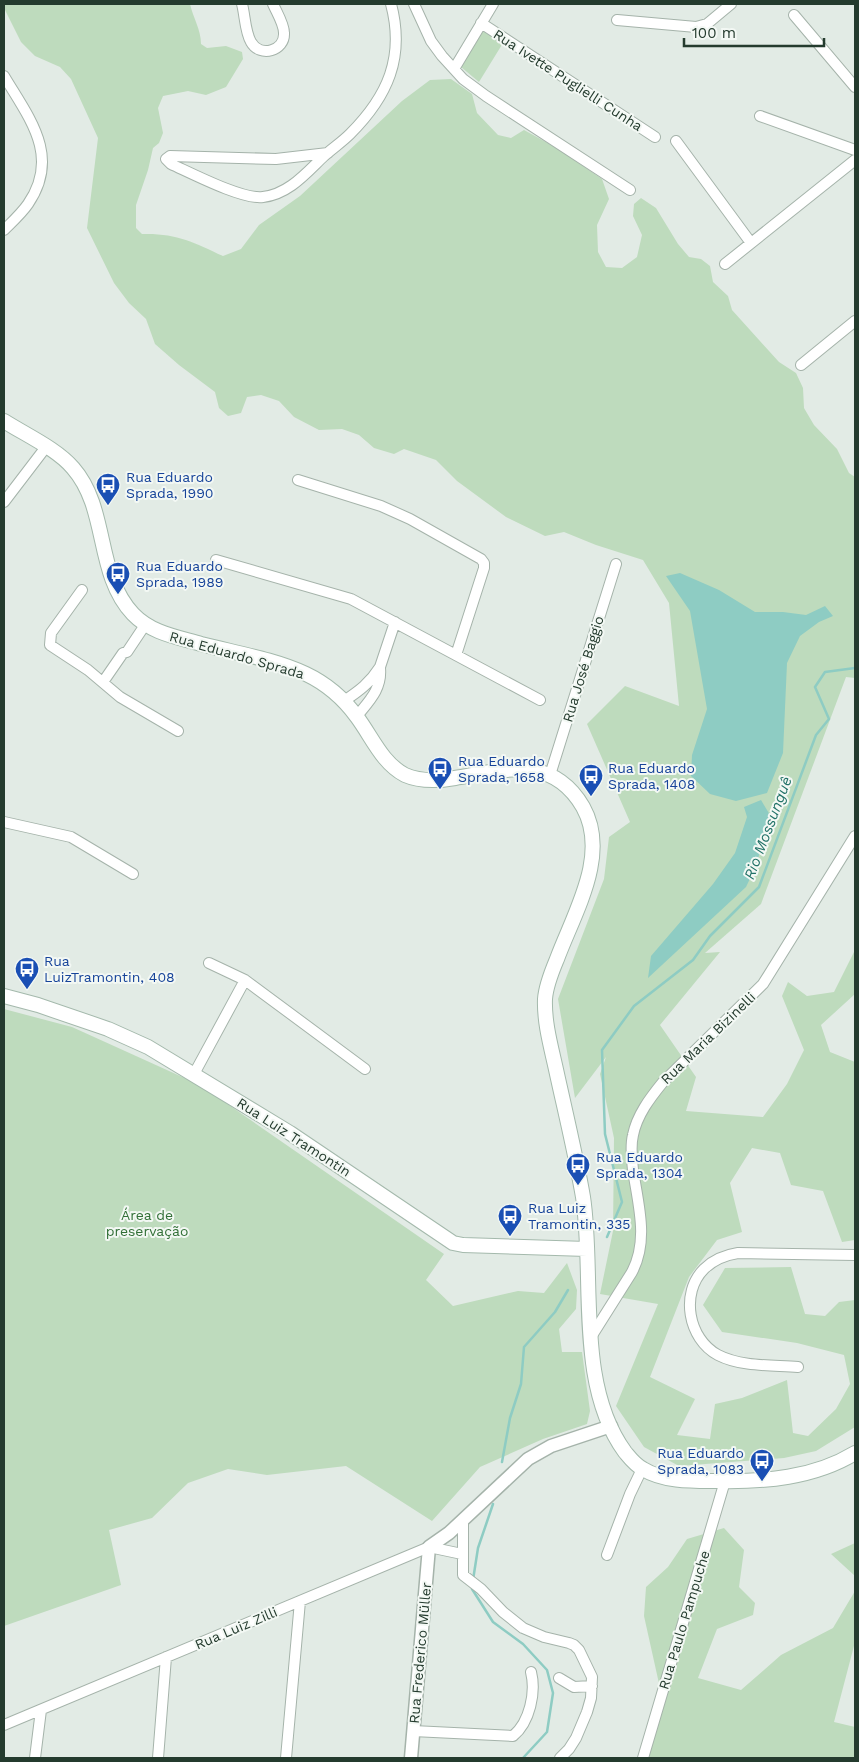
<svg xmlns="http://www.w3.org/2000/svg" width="859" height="1762" viewBox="0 0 859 1762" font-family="'Work Sans',sans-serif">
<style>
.green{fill:#bedbbd}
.water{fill:#8eccc3}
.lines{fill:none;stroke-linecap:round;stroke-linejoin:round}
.stream{stroke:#8eccc3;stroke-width:2.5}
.minor-casing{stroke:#a5b3aa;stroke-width:12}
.tertiary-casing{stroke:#a5b3aa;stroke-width:15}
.secondary-casing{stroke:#a4b9ac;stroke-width:16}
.minor{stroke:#fff;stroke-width:10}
.tertiary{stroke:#fff;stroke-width:12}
.secondary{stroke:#fff;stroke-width:14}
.labels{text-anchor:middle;stroke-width:4;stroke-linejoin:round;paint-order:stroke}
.street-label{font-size:14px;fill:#243b2e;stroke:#f3f8f4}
.transit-label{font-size:14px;fill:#164399;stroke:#f3f8f4;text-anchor:start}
.park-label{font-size:14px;fill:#316f36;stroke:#f3f8f4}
.water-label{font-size:15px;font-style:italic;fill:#227268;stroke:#f3f8f4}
</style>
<rect width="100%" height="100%" fill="#e2ebe5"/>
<path class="green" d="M 4,4 L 190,4 C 193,18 201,29 201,44 L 207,48 L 226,46 L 242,52 L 243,59 L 226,87 L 206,95 L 188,91 L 163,96 L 158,108 L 163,133 L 159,143 L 153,148 L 148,170 L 136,205 L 136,228 L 142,234 C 176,233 193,242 223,256 L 241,249 L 259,225 L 300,196 L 402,101 L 430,80 L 451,79 L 472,94 L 477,113 L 498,135 L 511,138 L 524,130 L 555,147 L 602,179 L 609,199 L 597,225 L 598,252 L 606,267 L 622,268 L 637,257 L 642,235 L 633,216 L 634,204 L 641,198 L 656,208 L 678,244 L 689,257 L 701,259 L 710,266 L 713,282 L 728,296 L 732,310 L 779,362 L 796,373 L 803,388 L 804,408 L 814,425 L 837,449 L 849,473 L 855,477 L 855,678 L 846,677 L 761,904 L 705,953 L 720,952 L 660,1025 L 696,1077 L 686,1111 L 763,1117 L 787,1084 L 804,1050 L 782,996 L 788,982 L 807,996 L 834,992 L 855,950 L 855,994 L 821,1025 L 830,1052 L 855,1062 L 855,1240 L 842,1242 L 823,1191 L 791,1185 L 780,1153 L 752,1148 L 730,1183 L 742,1232 L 717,1240 L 689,1277 L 650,1377 L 695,1399 L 677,1435 L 710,1439 L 715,1404 L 742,1398 L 787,1380 L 793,1433 L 808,1436 L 836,1409 L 850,1384 L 844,1355 L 797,1343 L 722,1332 L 703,1305 L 725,1268 L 791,1267 L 805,1314 L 825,1316 L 839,1302 L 855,1300 L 855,1427 L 816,1451 L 784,1458 L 679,1466 L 644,1447 L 616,1406 L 658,1304 L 600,1294 L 613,1231 L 614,1138 L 600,1074 L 606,1057 L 575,1098 L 558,999 L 604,879 L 609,837 L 630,822 L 587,724 L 625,686 L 679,706 L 669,603 L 643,560 L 596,545 L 564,532 L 545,536 L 506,517 L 457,481 L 436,460 L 404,449 L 394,454 L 374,448 L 359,435 L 342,429 L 319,430 L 294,417 L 279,401 L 261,395 L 247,397 L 241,413 L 228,416 L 219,408 L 215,392 L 179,365 L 155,344 L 146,319 L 129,303 L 114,283 L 87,228 L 98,138 L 71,79 L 60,67 L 35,56 L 21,42 L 4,8 Z
M 483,31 L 503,43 L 479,82 L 461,67 Z
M 4,1009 L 72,1027 L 200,1085 L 444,1254 L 426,1280 L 453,1306 L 518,1291 L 544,1293 L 567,1263 L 577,1290 L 576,1309 L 559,1329 L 562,1352 L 582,1352 L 590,1411 L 587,1424 L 543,1439 L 480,1467 L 432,1521 L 346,1466 L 267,1475 L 228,1469 L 188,1483 L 152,1518 L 109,1530 L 121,1585 L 4,1626 Z
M 724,1528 L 744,1550 L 739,1587 L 755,1603 L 753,1615 L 717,1629 L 698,1678 L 741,1690 L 781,1655 L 833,1628 L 855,1591 L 855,1642 L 834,1722 L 855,1727 L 855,1758 L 646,1758 L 660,1688 L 644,1616 L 646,1587 L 668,1567 L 687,1539 Z
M 855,1543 L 855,1576 L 831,1554 Z"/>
<path class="water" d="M 680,573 L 719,590 L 755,612 L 783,612 L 806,615 L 825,606 L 833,616 L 819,622 L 800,636 L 787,663 L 783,753 L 767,793 L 736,801 L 710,794 L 691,776 L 692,755 L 707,709 L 690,611 L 666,576 Z
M 761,800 L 770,815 L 756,866 L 746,887 L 648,978 L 651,956 L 713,884 L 735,853 L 747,817 L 744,807 Z"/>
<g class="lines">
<path class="stream" d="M 607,1237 L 622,1202 L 605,1134 L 602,1050 L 634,1006 L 693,960 L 710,936 L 759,887 L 816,735 L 829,719 L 815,687 L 825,672 L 855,668
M 502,1462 L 510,1418 L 521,1384 L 524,1347 L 555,1312 L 568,1290
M 473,1580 L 478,1548 L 493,1504
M 472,1585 L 472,1589 L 493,1622 L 523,1644 L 547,1670 L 553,1693 L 547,1732 L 523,1758"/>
<defs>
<path id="minor" d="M 242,4 C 245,15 245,32 251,42 C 260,58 285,51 284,33 C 284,24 277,13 273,4
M 414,4 L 431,41 L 442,56 L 463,79 L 486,96 L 630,190
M 794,15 L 855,87
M 617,20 L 696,27 L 707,24 L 731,4
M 481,23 L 655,137
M 454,69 L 493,4
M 4,76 C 29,118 61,156 28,204 C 21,214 12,222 4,230
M 760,116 L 855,150
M 676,141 L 751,243
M 328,153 L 276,159 L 170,156 L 166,159 L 171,164 C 191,173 243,200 263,197 C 289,194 306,173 324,156 C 333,148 342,142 350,134 C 388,96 405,57 391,4
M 725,264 L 855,160
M 801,365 L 855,321
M 298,480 L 381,506 L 410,519 L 481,559 L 484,563 L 484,568 L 456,655
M 4,502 L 46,447
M 216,560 L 351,599 L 540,700
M 82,590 L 51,633 L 50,645 L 88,670 L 120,697 L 178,731
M 103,682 L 123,653 L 127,652 L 145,625
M 344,701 C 359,691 370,683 380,667 L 395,622
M 357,716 C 369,701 382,689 380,668
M 550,775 L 616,564
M 4,822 L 71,837 L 133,874
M 209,963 L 245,980 L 365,1069
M 194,1074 L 245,980
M 591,1337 L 632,1272 C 649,1240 638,1204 633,1170 C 632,1158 630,1147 633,1135 C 637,1115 650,1098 663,1082 L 763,984 L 855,836
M 798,1367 C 773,1365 741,1367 718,1355 C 688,1339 680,1293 704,1269 C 714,1259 725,1255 738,1253 L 855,1255
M 463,1520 L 463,1575 L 481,1589 L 503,1612 L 523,1628 L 544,1637 L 569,1643 L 574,1645 L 579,1650 L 592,1677 L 591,1698 L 587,1712 L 576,1738 L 569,1749 L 560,1758
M 607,1555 L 630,1494 L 642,1469
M 559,1678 L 574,1687 L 592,1686
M 4,1725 L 429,1547 L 462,1554
M 413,1731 L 513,1736 C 530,1722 536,1692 531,1672
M 35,1758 L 41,1710
M 158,1758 L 166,1657
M 286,1758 L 300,1601
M 643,1758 L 725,1481"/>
<path id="tertiary" d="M 411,1758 L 429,1547 L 449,1533 L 528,1459 L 551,1446 L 611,1426"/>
<path id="secondary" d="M 4,421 C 26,435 57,449 73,468 C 109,509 95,574 133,614 C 151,633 177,637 201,644 C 236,653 274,659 306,674 C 327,684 344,699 357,717 C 372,737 382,763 405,775 C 421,782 438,781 455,778 C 504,770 552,754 583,807 C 610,855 574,913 557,959 C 552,971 546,985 545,999 C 544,1024 552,1050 557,1074 C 566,1115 576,1156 583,1197 C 595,1276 575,1384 625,1452 C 630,1458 635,1465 643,1469 C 664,1482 693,1481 717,1481 C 764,1482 814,1478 855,1453
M 4,996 L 38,1005 L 108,1029 L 148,1047 L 290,1133 L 453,1243 L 463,1245 L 587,1249"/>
</defs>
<use href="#minor" class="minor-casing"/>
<use href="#tertiary" class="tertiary-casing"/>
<use href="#secondary" class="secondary-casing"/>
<use href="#minor" class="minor"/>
<use href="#tertiary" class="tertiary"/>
<use href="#secondary" class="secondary"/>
</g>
<defs>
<symbol id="bus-pin" viewBox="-11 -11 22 30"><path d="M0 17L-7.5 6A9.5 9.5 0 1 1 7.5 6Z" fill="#1a4fb4" stroke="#f3f8f4"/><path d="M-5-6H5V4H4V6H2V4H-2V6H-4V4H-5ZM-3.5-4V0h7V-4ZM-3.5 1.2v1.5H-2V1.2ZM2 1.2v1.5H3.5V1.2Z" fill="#fff"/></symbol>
</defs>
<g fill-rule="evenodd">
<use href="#bus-pin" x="94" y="471" width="28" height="38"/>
<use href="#bus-pin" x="104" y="560" width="28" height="38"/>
<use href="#bus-pin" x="426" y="755" width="28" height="38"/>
<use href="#bus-pin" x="577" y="762" width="28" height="38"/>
<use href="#bus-pin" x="13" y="955" width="28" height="38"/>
<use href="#bus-pin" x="564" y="1151" width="28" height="38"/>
<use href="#bus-pin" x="496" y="1202" width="28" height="38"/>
<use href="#bus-pin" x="748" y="1447" width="28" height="38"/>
</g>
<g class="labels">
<g class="street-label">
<text transform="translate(568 80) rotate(33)" y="5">Rua Ivette Puglielli Cunha</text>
<text transform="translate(237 655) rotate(16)" y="5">Rua Eduardo Sprada</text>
<text transform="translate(583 669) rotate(-73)" y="5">Rua José Baggio</text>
<text transform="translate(708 1038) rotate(-44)" y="5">Rua Maria Bizinelli</text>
<text transform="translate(294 1137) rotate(33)" y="5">Rua Luiz Tramontin</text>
<text transform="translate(684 1620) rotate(-73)" y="5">Rua Paulo Pampuche</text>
<text transform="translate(236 1628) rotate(-23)" y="5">Rua Luiz Zilli</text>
<text transform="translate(420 1653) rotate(-85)" y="5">Rua Frederico Müller</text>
</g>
<g class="transit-label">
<text x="126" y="482">Rua Eduardo<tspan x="126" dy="16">Sprada, 1990</tspan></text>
<text x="136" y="571">Rua Eduardo<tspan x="136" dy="16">Sprada, 1989</tspan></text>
<text x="458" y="766">Rua Eduardo<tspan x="458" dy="16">Sprada, 1658</tspan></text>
<text x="608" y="773">Rua Eduardo<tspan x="608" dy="16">Sprada, 1408</tspan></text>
<text x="44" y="966">Rua<tspan x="44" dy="16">LuizTramontin, 408</tspan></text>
<text x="596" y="1162">Rua Eduardo<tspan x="596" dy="16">Sprada, 1304</tspan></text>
<text x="528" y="1213">Rua Luiz<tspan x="528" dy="16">Tramontin, 335</tspan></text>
<text x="744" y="1458" text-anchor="end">Rua Eduardo<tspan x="744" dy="16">Sprada, 1083</tspan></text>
</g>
<g class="park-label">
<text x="147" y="1220">Área de<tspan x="147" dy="16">preservação</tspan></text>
</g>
<g class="water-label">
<text transform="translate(768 828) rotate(-69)" y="5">Rio Mossunguê</text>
</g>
</g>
<rect width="859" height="1762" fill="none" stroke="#243b2e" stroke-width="10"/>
<path d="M684 38v8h140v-8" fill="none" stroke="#243b2e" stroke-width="2.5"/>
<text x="692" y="38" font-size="15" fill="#243b2e" stroke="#f3f8f4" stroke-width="4" paint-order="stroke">100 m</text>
</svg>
